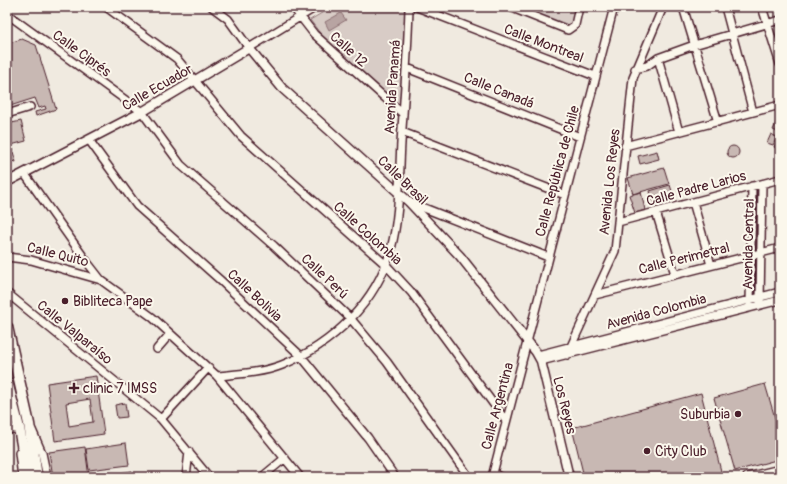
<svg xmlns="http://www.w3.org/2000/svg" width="787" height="484" viewBox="0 0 787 484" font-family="Pangolin,sans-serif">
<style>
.green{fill:#d8ccc6;stroke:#917678}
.water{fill:#b8a4a2;stroke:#8c6f72}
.building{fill:#c8b8b3;stroke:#4a1f2b;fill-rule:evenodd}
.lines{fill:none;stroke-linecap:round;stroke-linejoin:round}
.minor-casing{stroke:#4a1f2b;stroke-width:10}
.major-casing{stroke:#4a1f2b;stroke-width:11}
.highway-casing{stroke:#4a1f2b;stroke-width:13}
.minor{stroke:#fbf7ec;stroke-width:7}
.major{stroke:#fbf7ec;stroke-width:8}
.highway{stroke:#fbf7ec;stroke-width:10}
.poi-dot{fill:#4a1f2b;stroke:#fbf7ec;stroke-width:1.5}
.labels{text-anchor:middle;stroke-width:4;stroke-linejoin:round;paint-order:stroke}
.street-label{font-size:14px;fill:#4a1f2b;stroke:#fbf7ec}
.poi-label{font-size:14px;fill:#4a1f2b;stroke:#fbf7ec;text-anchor:start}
</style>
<rect width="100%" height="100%" fill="#f0eae0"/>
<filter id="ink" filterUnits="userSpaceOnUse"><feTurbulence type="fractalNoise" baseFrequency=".025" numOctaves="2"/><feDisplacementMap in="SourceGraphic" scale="8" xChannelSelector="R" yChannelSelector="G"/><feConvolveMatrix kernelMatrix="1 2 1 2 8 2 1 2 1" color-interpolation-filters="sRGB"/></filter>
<g filter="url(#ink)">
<path class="green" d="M 332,7 L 406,7 L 400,106 L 323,37 L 310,20 Z
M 518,7 L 576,7 L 571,25 L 568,27 Z"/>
<path class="water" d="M 341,13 L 346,20 L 329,30 L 325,22 Z"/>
<path class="building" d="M 7,39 L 9,43 L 22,39 L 36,45 L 56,109 L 36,116 L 35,112 L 46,109 L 45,106 L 39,108 L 35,98 L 7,107 Z
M 778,119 L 780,120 L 780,133 L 773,130 Z
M 21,121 L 26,141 L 11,145 L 16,162 L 7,160 L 7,124 Z
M 771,134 L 777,137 L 773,145 L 767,143 Z
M 779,137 L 780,138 L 780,149 L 774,147 Z
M727 152a6 6 0 1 1 12 0a6 6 0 1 1-12 0Z
M 657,151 L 659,159 L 640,164 L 638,156 Z
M 664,168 L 669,184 L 633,194 L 628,178 Z
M 670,185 L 674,197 L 653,203 L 650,191 Z
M 641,192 L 645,210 L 635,213 L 629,195 Z
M 96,376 L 104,434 L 55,441 L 47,383 ZM 90,399 L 93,422 L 69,426 L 66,403 Z
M 765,384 L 780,435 L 780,459 L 735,471 L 714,398 Z
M 701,393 L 722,475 L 721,477 L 584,477 L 572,428 Z
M 125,403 L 127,417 L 117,418 L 115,405 Z
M 126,443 L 129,465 L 89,470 L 86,449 Z
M 85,447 L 89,477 L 53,477 L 49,452 Z
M 132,471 L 133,477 L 120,477 L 119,473 Z"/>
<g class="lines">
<defs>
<path id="minor" d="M 106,7 L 177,59 L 241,136 L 386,265 L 411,292 L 506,421
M 212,7 L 228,19 L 249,48 L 316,7
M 293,7 L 314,34 L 403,114
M 417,7 L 595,76
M 510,7 L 568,30 L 575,25 L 579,7
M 683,7 L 718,122
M 725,7 L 753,112
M 762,7 L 780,64
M 7,14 L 142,112 L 181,165 L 274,246 L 351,319 L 387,362 L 469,477
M 658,58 L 679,132
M 407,68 L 580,137
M 635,69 L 647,66 L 658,58 L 694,45 L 780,20
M 7,114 L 30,107
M 402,132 L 565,195
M 89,140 L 137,206 L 220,280 L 301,356 L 368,438 L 395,477
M 625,146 L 780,105
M 24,173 L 87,262 L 101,280 L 152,317 L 217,376 L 300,477
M 409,202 L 548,257
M 693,202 L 711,265
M 656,212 L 675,274
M 618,222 L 780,179
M 7,257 L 31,260 L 101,280
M 7,293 L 161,419 L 209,477
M 595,295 L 780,248
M 760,301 L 762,184
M 750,304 L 752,186
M 157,349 L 170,334
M 538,355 L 780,292
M 567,355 L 615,251 L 633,78 L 663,7
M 541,361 L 780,300
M 217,376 C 238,374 262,373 282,365 C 332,345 377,302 391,249 C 400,215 399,178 401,143 C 404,98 408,53 409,7
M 161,419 L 208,368
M 7,430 L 19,428 L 19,431
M 32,430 L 42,453 L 47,477
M 19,453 L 22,477
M 493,473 L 500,477
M 186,477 L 189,452
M 262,477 L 285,458
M 492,477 L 614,7
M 747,477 L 780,469"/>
<path id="major" d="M 7,182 L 142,112 L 249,48 L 282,88 L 409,202 L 460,256 L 536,352 L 541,361 L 569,477"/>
<path id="highway" d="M 7,327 L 29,424 L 37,477
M 7,382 L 19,428 L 28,477"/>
</defs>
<use href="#minor" class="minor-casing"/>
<use href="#major" class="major-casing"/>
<use href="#highway" class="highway-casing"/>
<use href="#minor" class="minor"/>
<use href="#major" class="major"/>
<use href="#highway" class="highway"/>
</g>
</g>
<g class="poi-dot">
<circle cx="65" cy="301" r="4"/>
<path d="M72 382h4v4h4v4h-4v4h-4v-4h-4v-4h4z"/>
<circle cx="738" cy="414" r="4"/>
<circle cx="647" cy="451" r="4"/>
</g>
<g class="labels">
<g class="street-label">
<text transform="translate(544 43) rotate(21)" y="5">Calle Montreal</text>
<text transform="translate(349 49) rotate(42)" y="5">Calle 12</text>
<text transform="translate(82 53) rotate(36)" y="5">Calle Ciprés</text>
<text transform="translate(157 87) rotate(-30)" y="5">Calle Ecuador</text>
<text transform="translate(392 87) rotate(-86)" y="5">Avenida Panamá</text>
<text transform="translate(499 90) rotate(22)" y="5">Calle Canadá</text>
<text transform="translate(557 171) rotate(-75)" y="5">Calle República de Chile</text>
<text transform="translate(403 180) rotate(44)" y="5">Calle Brasil</text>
<text transform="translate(609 182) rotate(-84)" y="5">Avenida Los Reyes</text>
<text transform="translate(696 188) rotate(-15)" y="5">Calle Padre Larios</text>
<text transform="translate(368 233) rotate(42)" y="5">Calle Colombia</text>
<text transform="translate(748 244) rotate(-89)" y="5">Avenida Central</text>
<text transform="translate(58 254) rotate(14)" y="5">Calle Quito</text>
<text transform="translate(684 258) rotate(-14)" y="5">Calle Perimetral</text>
<text transform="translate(325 276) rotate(43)" y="5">Calle Perú</text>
<text transform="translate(255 295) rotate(43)" y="5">Calle Bolivia</text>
<text transform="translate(656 311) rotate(-15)" y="5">Avenida Colombia</text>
<text transform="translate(75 332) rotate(39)" y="5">Calle Valparaíso</text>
<text transform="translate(565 405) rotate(76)" y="5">Los Reyes</text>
<text transform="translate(497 406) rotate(-75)" y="5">Calle Argentina</text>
</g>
<g class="poi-label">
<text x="73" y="306">Bibliteca Pape</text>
<text x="83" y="393">clinic 7 IMSS</text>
<text x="730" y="419" text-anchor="end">Suburbia</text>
<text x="655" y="456">City Club</text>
</g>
</g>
<rect width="787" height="484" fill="none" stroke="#fbf7ec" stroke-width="24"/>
<rect x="12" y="12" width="763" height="460" fill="none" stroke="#4a1f2b" stroke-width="1.5" filter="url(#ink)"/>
</svg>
